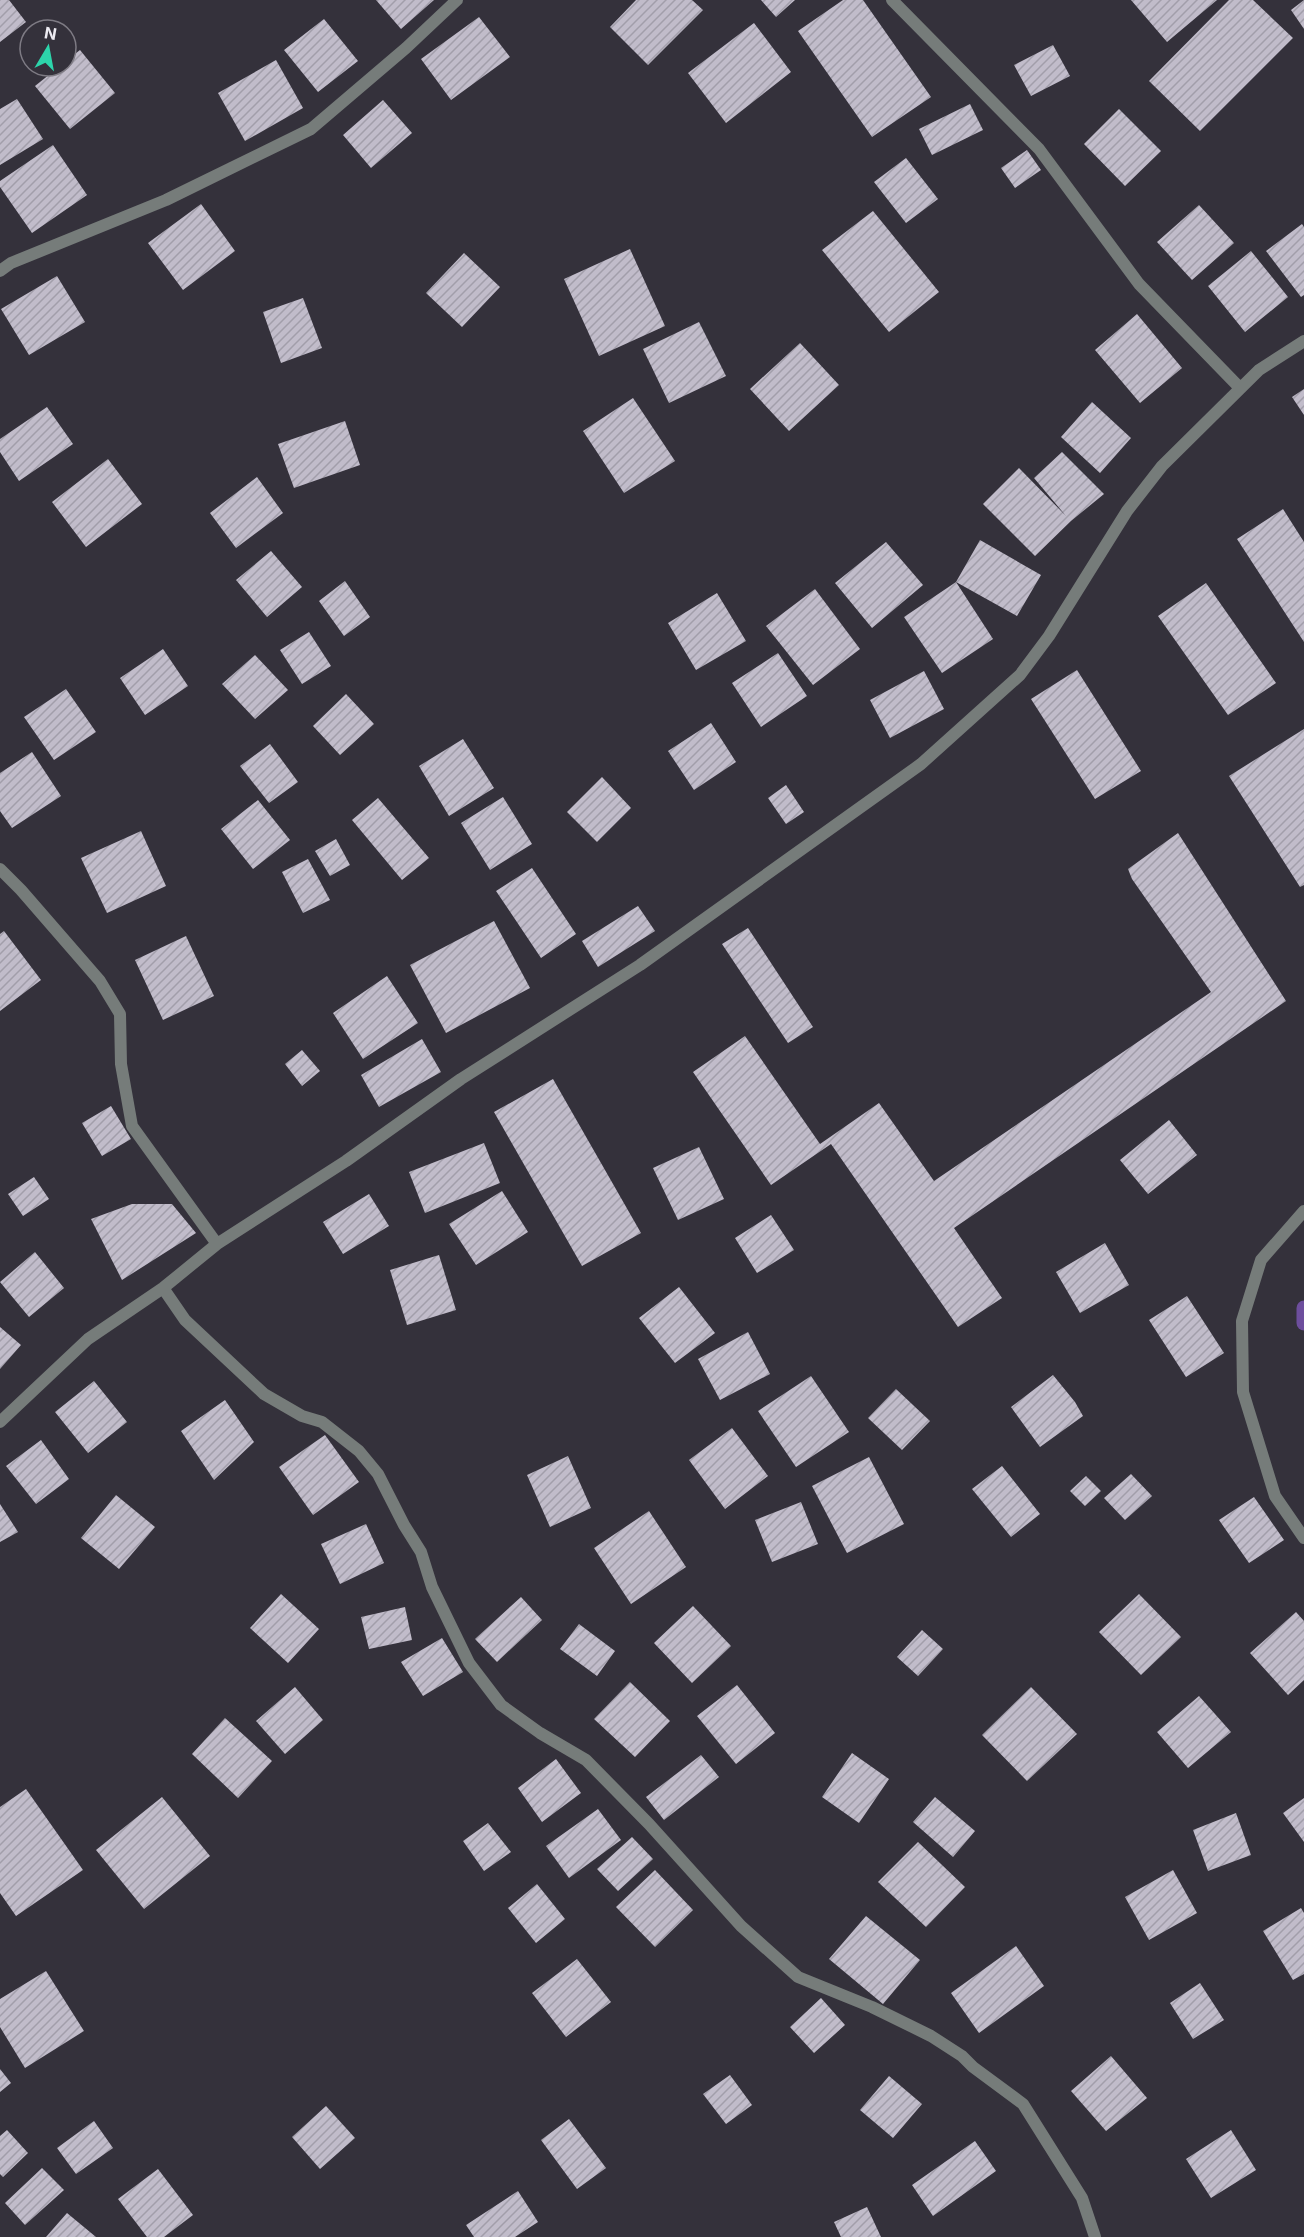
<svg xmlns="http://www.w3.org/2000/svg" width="1304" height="2237" viewBox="0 0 1304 2237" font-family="Inter,sans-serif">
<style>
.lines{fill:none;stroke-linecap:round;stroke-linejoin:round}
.stream{stroke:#6d4e9d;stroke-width:15}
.building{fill:url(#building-hatch)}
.street{stroke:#767c7a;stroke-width:12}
</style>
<defs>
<pattern id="building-hatch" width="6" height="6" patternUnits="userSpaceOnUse" patternTransform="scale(1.5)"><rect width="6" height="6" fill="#c1bcca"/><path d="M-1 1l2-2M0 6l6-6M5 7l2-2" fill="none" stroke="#a29eaa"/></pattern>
</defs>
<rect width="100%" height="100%" fill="#34313b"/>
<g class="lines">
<path class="stream" d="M 1304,1308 L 1304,1323"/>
</g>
<path class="building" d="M 0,0 L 9,0 L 26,22 L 0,42 Z
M 376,0 L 434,0 L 401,29 Z
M 636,0 L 692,0 L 703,10 L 648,65 L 610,27 Z
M 761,0 L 795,0 L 776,17 Z
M 843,0 L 863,0 L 931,97 L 872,137 L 798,31 Z
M 1131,0 L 1217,0 L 1167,42 Z
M 1229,0 L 1253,0 L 1293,38 L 1200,131 L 1149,81 Z
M 1304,0 L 1304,29 L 1291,10 Z
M 479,17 L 510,57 L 451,100 L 421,59 Z
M 324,19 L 358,61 L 318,92 L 284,50 Z
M 754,23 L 791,72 L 726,123 L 688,73 Z
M 1053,45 L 1070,76 L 1031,96 L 1014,65 Z
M 80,50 L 115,93 L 70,129 L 35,86 L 60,66 L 66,66 L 66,61 Z
M 276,60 L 303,108 L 245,141 L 218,93 Z
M 17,99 L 43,139 L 0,165 L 0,109 Z
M 383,100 L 412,133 L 371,168 L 343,135 Z
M 970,104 L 983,130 L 932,155 L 919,129 Z
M 1119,109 L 1161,151 L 1125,186 L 1084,144 Z
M 53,145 L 87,195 L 32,233 L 0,187 L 0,181 Z
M 1027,150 L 1041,170 L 1015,188 L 1001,168 Z
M 906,158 L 938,199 L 906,223 L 874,182 Z
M 201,204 L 235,251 L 183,290 L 148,243 Z
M 1199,205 L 1234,243 L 1192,280 L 1157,242 Z
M 873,211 L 939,292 L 889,332 L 822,250 Z
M 1302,224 L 1304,227 L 1304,295 L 1301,297 L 1266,251 Z
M 630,249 L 665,326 L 599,356 L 564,279 Z
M 1251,251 L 1288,297 L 1245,332 L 1208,286 Z
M 464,253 L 500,287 L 462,327 L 426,293 Z
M 57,276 L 85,322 L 29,355 L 1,309 Z
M 303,298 L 322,348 L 281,363 L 263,312 Z
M 1137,314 L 1182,368 L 1140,403 L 1095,350 Z
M 699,322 L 726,376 L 669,403 L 643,349 Z
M 800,343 L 839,385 L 789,431 L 750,389 Z
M 1304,389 L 1304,415 L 1292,397 Z
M 633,398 L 675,461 L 624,493 L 583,431 Z
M 1092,402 L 1131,438 L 1100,473 L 1061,437 Z
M 47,407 L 73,444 L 19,481 L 0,452 L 0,439 Z
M 345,421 L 360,465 L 294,488 L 278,444 Z
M 1062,452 L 1104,494 L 1071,521 L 1035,556 L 983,504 L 1019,468 L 1066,516 L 1034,478 Z
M 108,459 L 142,504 L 86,547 L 52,502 Z
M 257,477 L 283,513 L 236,548 L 210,513 Z
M 1283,509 L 1304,542 L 1304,642 L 1237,539 Z
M 980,540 L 1041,575 L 1017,616 L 956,582 L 993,639 L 942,673 L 904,617 L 956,582 Z
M 886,542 L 923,585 L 872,628 L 835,583 Z
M 271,551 L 302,587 L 267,617 L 236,580 Z
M 345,581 L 370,617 L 344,636 L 319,601 Z
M 1206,583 L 1276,683 L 1228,715 L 1158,616 Z
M 815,589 L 860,649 L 813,685 L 766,626 Z
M 717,593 L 746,641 L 696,670 L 668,623 Z
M 309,632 L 331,666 L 302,684 L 280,650 Z
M 163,649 L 188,686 L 145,715 L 120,678 Z
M 778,653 L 807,696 L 761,727 L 732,683 Z
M 255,655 L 288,690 L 255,719 L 222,684 Z
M 1077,670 L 1141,771 L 1095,799 L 1031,699 Z
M 924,671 L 944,709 L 890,738 L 870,700 Z
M 66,689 L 96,732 L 54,760 L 24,717 Z
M 346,694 L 374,724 L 340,755 L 313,726 Z
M 711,723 L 736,762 L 694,790 L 668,751 Z
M 1304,729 L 1304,885 L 1300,887 L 1229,776 Z
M 463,739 L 494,788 L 449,816 L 419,766 Z
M 270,744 L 298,782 L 269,803 L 240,766 Z
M 32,752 L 61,796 L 12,828 L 0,811 L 0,773 Z
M 602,777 L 631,808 L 597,842 L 567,812 Z
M 786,785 L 804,812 L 786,824 L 768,798 Z
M 503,797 L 532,844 L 490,870 L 461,823 Z
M 378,798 L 429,858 L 402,880 L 352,820 Z
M 258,800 L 290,840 L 253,869 L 221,829 Z
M 141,831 L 166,886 L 107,913 L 81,858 Z
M 1178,833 L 1286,1001 L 954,1228 L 1002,1298 L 958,1327 L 831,1144 L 771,1185 L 693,1072 L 745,1036 L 820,1144 L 879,1103 L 934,1181 L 1211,992 L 1132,879 L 1128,869 Z
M 336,839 L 350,865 L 330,876 L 315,851 Z
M 308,859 L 330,900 L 303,913 L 282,872 Z
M 532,868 L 576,934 L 541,958 L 496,891 Z
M 638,906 L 655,931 L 598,967 L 582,941 Z
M 494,921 L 530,988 L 446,1033 L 410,965 Z
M 748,928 L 813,1027 L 788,1043 L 722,944 Z
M 4,931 L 41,980 L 0,1011 L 0,934 Z
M 186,936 L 214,996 L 163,1020 L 135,960 Z
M 387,976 L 418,1023 L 363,1059 L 333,1013 Z
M 422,1039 L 441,1072 L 379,1107 L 361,1075 Z
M 302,1050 L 320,1071 L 302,1086 L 285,1064 Z
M 553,1079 L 641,1233 L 582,1266 L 494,1112 Z
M 111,1106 L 131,1139 L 102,1156 L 82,1123 Z
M 1169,1120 L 1197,1155 L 1148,1194 L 1120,1160 Z
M 484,1143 L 500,1183 L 425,1213 L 409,1172 Z
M 699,1147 L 724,1199 L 678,1220 L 653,1168 Z
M 34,1177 L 49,1199 L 23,1216 L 8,1194 Z
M 502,1191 L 528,1232 L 476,1265 L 449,1224 Z
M 369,1194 L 389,1226 L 343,1254 L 323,1222 Z
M 132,1204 L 172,1204 L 196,1233 L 122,1280 L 91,1219 Z
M 771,1215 L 794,1250 L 757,1273 L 735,1238 Z
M 1105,1243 L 1129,1285 L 1080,1313 L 1056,1272 Z
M 35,1252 L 64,1288 L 29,1317 L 0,1282 Z
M 439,1255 L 456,1310 L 407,1325 L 390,1270 Z
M 679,1287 L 715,1333 L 675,1363 L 639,1318 Z
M 1187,1296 L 1224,1353 L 1186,1377 L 1149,1320 Z
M 0,1327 L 21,1345 L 0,1369 Z
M 748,1332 L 770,1374 L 720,1400 L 698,1359 Z
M 1053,1375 L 1075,1402 L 1083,1416 L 1040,1447 L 1011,1407 Z
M 811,1376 L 849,1432 L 796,1467 L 758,1411 Z
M 94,1381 L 127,1422 L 88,1453 L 55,1412 Z
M 896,1389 L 930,1421 L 902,1450 L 868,1418 Z
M 225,1400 L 254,1442 L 214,1480 L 181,1431 Z
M 732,1428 L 768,1476 L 725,1509 L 689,1460 Z
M 325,1435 L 359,1482 L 313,1515 L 279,1467 Z
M 41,1440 L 69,1479 L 36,1504 L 6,1466 Z
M 568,1456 L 591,1508 L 550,1527 L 527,1475 Z
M 869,1457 L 904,1524 L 847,1553 L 812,1486 Z
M 1002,1466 L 1040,1514 L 1011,1537 L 972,1489 Z
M 1131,1474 L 1152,1496 L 1125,1520 L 1104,1498 Z
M 1086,1476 L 1101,1491 L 1085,1506 L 1070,1491 Z
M 116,1495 L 155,1527 L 119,1569 L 81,1538 Z
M 1254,1497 L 1284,1540 L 1249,1563 L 1219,1520 Z
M 801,1502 L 818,1544 L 772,1562 L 755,1520 Z
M 0,1504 L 18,1532 L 0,1542 Z
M 649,1511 L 686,1567 L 631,1604 L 594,1548 Z
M 366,1524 L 384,1563 L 340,1584 L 321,1544 Z
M 281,1594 L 319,1629 L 288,1663 L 250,1628 Z
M 1139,1594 L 1181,1637 L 1141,1675 L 1099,1632 Z
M 521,1597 L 542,1620 L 497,1662 L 475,1639 Z
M 693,1606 L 731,1646 L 692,1683 L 654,1643 Z
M 405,1607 L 412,1640 L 369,1649 L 361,1617 Z
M 1296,1612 L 1304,1621 L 1304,1680 L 1288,1695 L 1250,1653 Z
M 579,1624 L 615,1651 L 597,1676 L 560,1649 Z
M 922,1630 L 943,1649 L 918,1676 L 897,1657 Z
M 442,1638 L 463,1672 L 423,1696 L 401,1662 Z
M 630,1682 L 670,1721 L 635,1757 L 594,1719 Z
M 737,1685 L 775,1733 L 736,1764 L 697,1716 Z
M 295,1687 L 323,1720 L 285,1754 L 256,1721 Z
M 1031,1687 L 1077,1734 L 1027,1781 L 982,1735 Z
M 1199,1696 L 1231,1732 L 1188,1768 L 1157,1732 Z
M 225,1718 L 272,1761 L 238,1798 L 192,1754 Z
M 852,1753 L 889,1779 L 859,1823 L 822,1797 Z
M 701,1755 L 719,1777 L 664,1820 L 646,1797 Z
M 556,1759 L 581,1793 L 542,1822 L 518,1788 Z
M 26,1789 L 83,1870 L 16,1916 L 0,1893 L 0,1807 Z
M 162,1797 L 210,1856 L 144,1909 L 96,1850 Z
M 935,1797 L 975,1831 L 953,1857 L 913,1822 Z
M 1304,1798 L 1304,1842 L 1283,1813 Z
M 598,1809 L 621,1840 L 569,1878 L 546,1846 Z
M 1236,1813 L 1251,1855 L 1208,1871 L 1193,1830 Z
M 488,1823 L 511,1852 L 484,1871 L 463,1841 Z
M 632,1837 L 653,1859 L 618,1891 L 597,1869 Z
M 918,1842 L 965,1887 L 926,1927 L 878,1882 Z
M 655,1870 L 693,1910 L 655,1947 L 616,1907 Z
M 1173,1870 L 1197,1913 L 1149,1940 L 1125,1897 Z
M 537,1884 L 565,1919 L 536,1943 L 508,1908 Z
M 1301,1908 L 1304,1913 L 1304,1974 L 1293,1980 L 1263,1931 Z
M 866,1916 L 920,1960 L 883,2004 L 829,1959 Z
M 1016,1946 L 1044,1986 L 979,2033 L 951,1993 Z
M 577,1959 L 611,2002 L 566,2037 L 532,1993 Z
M 46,1971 L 84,2031 L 25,2068 L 0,2027 L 0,1999 Z
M 1200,1983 L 1224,2020 L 1193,2039 L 1170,2003 Z
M 821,1998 L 845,2025 L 814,2053 L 790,2027 Z
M 1111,2056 L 1147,2098 L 1106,2131 L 1071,2091 Z
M 0,2069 L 11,2083 L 0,2092 Z
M 730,2075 L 752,2105 L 726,2124 L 703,2094 Z
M 889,2076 L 922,2104 L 893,2138 L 860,2110 Z
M 326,2106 L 355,2138 L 320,2169 L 292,2137 Z
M 569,2119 L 606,2168 L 577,2189 L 541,2140 Z
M 94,2121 L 113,2148 L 76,2174 L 57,2148 Z
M 7,2130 L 28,2153 L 3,2177 L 0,2174 L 0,2136 Z
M 1231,2130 L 1256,2170 L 1211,2198 L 1186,2159 Z
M 975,2141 L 996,2171 L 933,2216 L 912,2185 Z
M 42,2168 L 64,2190 L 25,2225 L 5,2203 Z
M 158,2169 L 193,2215 L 164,2237 L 147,2237 L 118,2199 Z
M 518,2191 L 538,2222 L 515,2237 L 474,2237 L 466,2225 Z
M 867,2207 L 881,2237 L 841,2237 L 834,2222 Z
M 67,2213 L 96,2237 L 46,2237 Z"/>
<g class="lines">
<path class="street" d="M 892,0 L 1039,149 L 1139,284 L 1240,388
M 0,271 L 11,263 L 166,200 L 311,129 L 406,48 L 457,0
M 0,869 L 21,890 L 100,981 L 120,1014 L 121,1064 L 132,1126 L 217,1244
M 1304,1211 L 1261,1260 L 1242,1321 L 1243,1392 L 1275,1496 L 1304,1538
M 163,1288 L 185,1320 L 264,1394 L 302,1416 L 322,1422 L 359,1451 L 378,1474 L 404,1525 L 421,1552 L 432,1587 L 469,1663 L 501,1705 L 540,1733 L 586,1760 L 649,1824 L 741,1926 L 798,1977 L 872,2007 L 931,2036 L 962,2056 L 973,2067 L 1023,2104 L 1082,2198 L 1095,2237
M 0,1422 L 88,1339 L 163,1288 L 217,1244 L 346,1161 L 461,1079 L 640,965 L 921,764 L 1020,675 L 1049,636 L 1127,511 L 1162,466 L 1259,370 L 1304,341"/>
</g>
<g transform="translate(48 48) rotate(10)"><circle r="28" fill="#34313b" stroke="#7e7b84" stroke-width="1.5"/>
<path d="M0-4.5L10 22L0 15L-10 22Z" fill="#2dd5ab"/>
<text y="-9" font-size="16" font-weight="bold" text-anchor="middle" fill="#eceaf1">N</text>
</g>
</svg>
